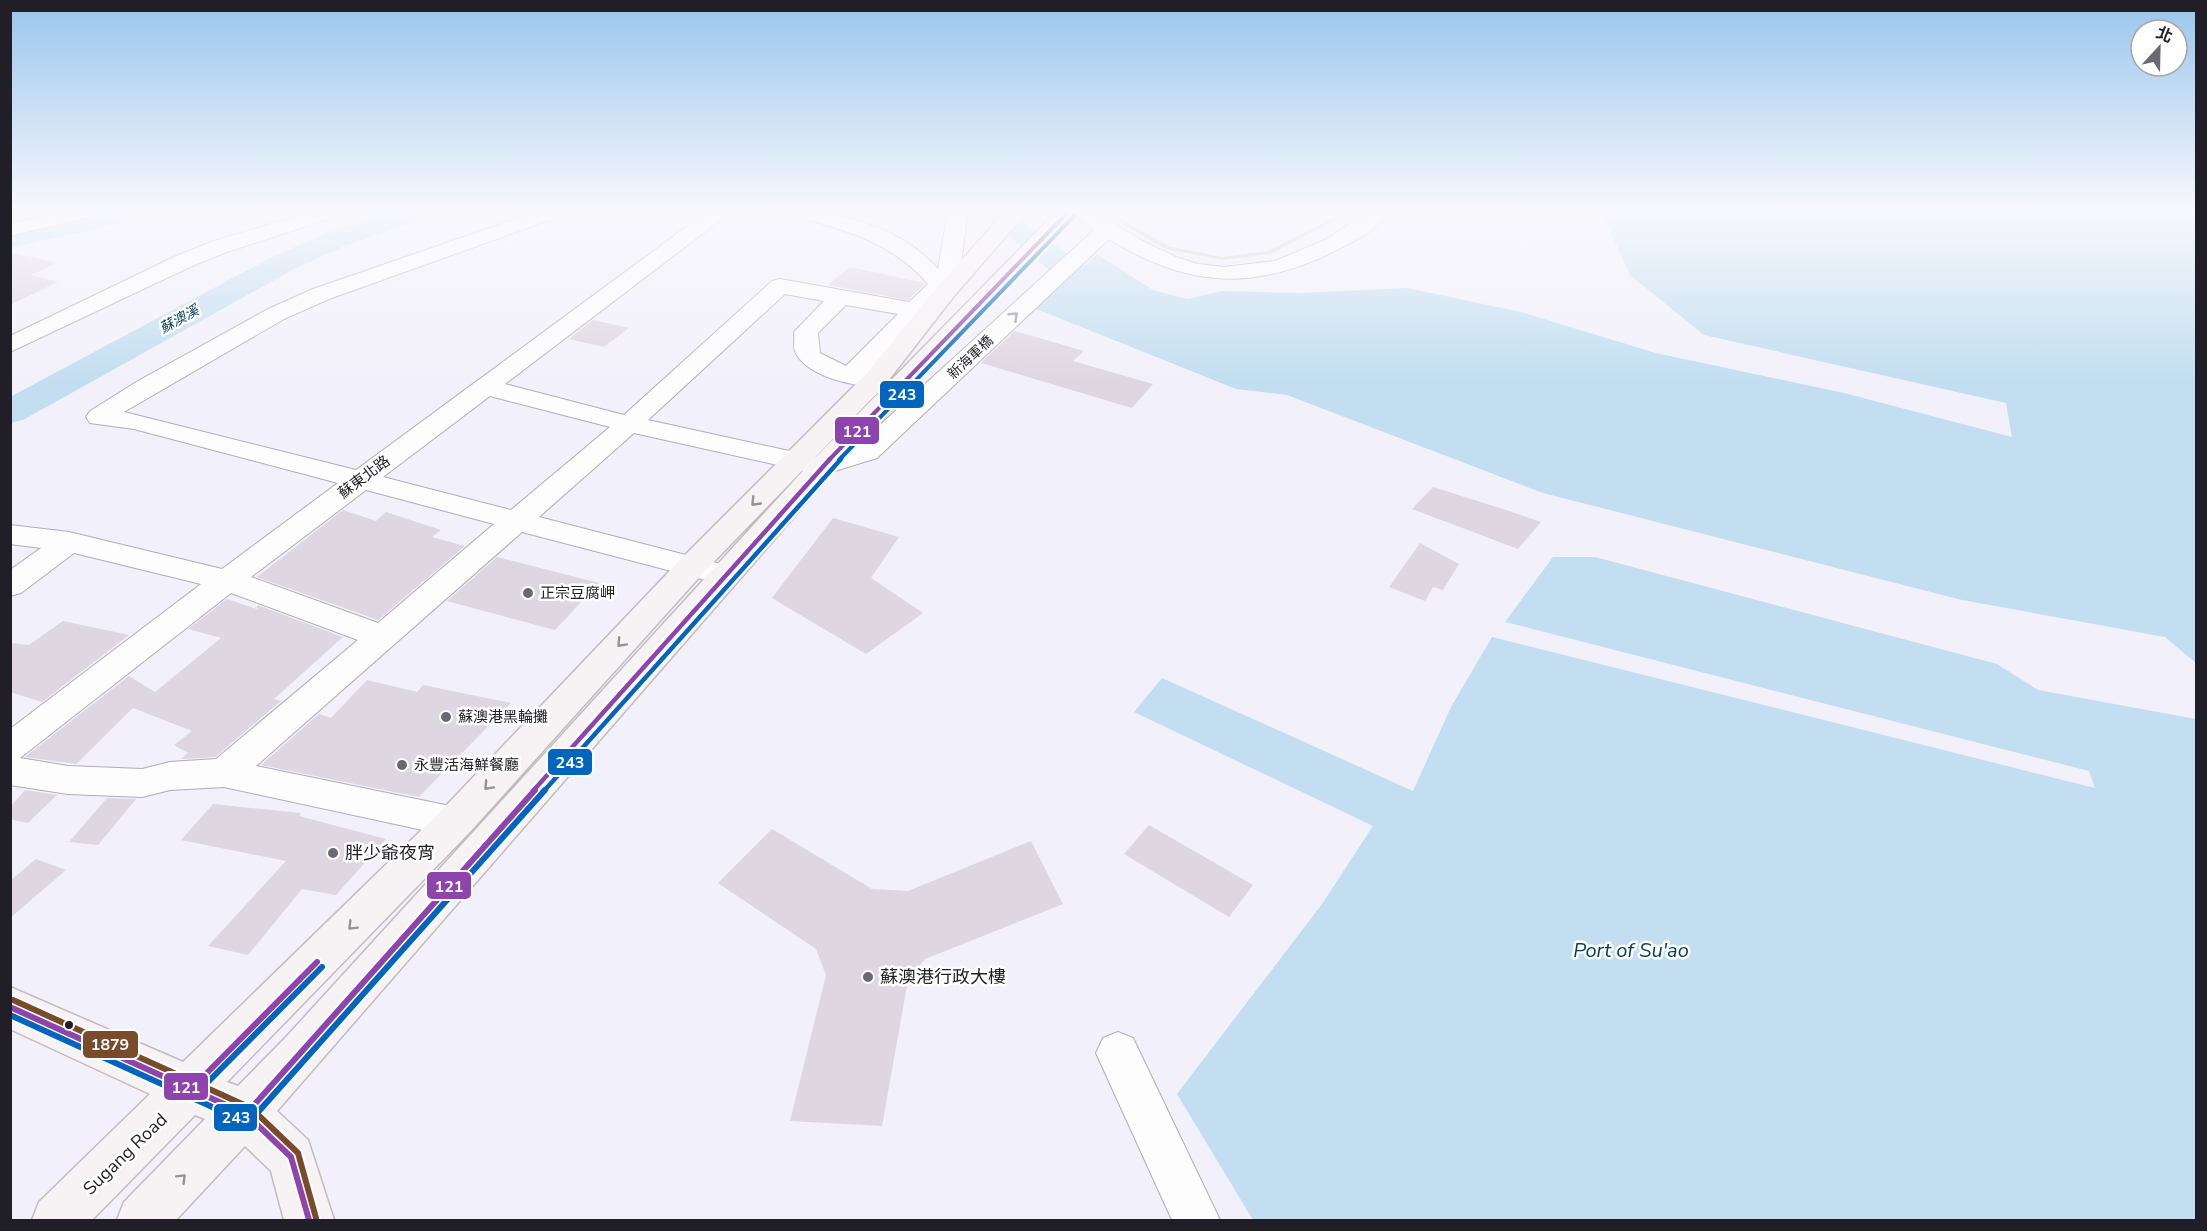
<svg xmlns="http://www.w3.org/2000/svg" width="2207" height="1231" viewBox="0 0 2207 1231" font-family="'Nunito Sans','Noto Sans TC',sans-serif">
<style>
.forest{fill:#ccd0c0}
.water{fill:#c2def0}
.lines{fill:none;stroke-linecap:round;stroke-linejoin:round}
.river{fill:#c2def0;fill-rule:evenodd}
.building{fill:#ded6e0}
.minor-casing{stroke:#afadb6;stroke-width:2}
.major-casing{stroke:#c3bbc0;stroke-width:3}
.minor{fill:#fdfdfe;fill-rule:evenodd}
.major{fill:#f7f3f4;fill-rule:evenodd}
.bus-1-far2-casing{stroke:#fff;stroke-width:8}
.bus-1-far1-casing{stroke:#fff;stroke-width:9}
.bus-1-casing{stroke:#fff;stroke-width:10}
.bus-2-far2-casing{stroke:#fff;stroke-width:8}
.bus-2-far1-casing{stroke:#fff;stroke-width:9}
.bus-2-casing{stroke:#fff;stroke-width:10}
.bus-3-casing{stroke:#fff;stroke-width:10}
.bus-1-far2{stroke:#8e44ad;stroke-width:4}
.bus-1-far1{stroke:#8e44ad;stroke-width:4.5}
.bus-1{stroke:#8e44ad;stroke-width:6}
.bus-2-far2{stroke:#0065bd;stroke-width:4}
.bus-2-far1{stroke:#0065bd;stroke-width:4.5}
.bus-2{stroke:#0065bd;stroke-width:6}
.bus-3{stroke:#7a4b2a;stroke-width:6}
.oneway{stroke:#9a999d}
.oneway2{stroke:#969398}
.poi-dot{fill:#6a6871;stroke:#fff;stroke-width:2}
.bus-dot{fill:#201e27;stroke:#fff;stroke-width:2}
.labels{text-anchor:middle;stroke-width:5;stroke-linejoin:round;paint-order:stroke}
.far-water-label{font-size:14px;font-style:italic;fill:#054055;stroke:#fff}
.far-street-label{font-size:14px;fill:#201e27;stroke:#fff}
.street-label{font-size:15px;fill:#201e27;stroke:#fff}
.poi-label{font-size:15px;fill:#201e27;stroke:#fff;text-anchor:start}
.near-poi-label{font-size:18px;fill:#201e27;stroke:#fff;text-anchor:start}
.near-street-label{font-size:18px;fill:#201e27;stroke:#fff}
.near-water-label{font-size:20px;font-style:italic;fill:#054055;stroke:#fff}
.line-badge{stroke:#fff;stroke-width:2}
.badge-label{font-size:16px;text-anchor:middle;font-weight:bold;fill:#fff}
</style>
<rect width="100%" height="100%" fill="#f2f0fa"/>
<path class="forest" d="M 1100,211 L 1107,211 L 1168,246 L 1222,257 L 1267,251 L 1348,211 L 1353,211 L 1271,254 L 1223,260 L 1165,249 Z"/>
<path class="water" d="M 1601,211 L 2196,211 L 2196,663 L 2165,637 L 1962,600 L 1543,493 L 1287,395 L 1236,389 L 1034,308 L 1097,254 L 1153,290 L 1187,299 L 1222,291 L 1301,293 L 1407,288 L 1521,312 L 1656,353 L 1844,393 L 2012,437 L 2006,403 L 1704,335 L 1630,275 Z
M 1553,557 L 1595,557 L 1997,664 L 2038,690 L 2196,719 L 2196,1220 L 1253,1220 L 1177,1094 L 1322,904 L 1373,826 L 1134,712 L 1162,678 L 1413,791 L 1451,707 L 1492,637 L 2095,788 L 2089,771 L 1505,622 Z"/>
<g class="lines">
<path class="river" d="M 102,211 L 154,211 L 150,217 L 10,248 L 10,230 Z
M 393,211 L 433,211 L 429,217 L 347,245 L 296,268 L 23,420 L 10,423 L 10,397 L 274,256 L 327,233 Z
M 979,211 L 1010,211 L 1084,267 L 1088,274 L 1084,281 L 1073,283 L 1062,281 Z"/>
</g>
<path class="building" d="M 10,252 L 57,263 L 31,275 L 58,282 L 10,305 Z
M 850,267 L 924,283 L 924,284 L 908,300 L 828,285 Z
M 593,320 L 629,328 L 604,347 L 569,339 Z
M 1015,331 L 1084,351 L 1073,361 L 1153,384 L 1132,408 L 981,363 Z
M 1433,487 L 1506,510 L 1541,522 L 1518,549 L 1412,509 Z
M 343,510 L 376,521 L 386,512 L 441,530 L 432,537 L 465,546 L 378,620 L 257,577 Z
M 833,518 L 899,537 L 871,578 L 923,613 L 866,654 L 772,598 Z
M 1420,543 L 1459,564 L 1443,590 L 1433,587 L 1425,601 L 1389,587 Z
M 497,557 L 599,583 L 555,630 L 447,601 Z
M 227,599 L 257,609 L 257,605 L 343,637 L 274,699 L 281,701 L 215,757 L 181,759 L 188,753 L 174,745 L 192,731 L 133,708 L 76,764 L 25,757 L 129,676 L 155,692 L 221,638 L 188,629 Z
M 63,621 L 129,635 L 42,702 L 10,692 L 10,643 L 29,645 Z
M 367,680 L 417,692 L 423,685 L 511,703 L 419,797 L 261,765 L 319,714 L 331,718 Z
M 25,790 L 57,795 L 28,823 L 10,819 L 10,807 Z
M 107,798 L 136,799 L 98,845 L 69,842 Z
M 213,804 L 301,813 L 299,816 L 386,839 L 336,895 L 302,889 L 248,955 L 208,946 L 286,861 L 181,840 Z
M 1149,825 L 1253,885 L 1229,917 L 1124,854 Z
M 772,829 L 872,889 L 908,891 L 1031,841 L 1063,904 L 925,959 L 908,980 L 882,1126 L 790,1121 L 826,975 L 816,949 L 718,883 Z
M 36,859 L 66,870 L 10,918 L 10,881 Z"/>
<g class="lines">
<defs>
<path id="minor" d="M 66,211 L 100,211 L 97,215 L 10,236 L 10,224 Z
M 313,211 L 343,211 L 340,215 L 227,252 L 190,267 L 10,352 L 10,336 L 174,257 L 211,242 Z
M 539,211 L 567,211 L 564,215 L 329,299 L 284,319 L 124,412 L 356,470 L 708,211 L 730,211 L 727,215 L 505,384 L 624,415 L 772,281 L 780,279 L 909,302 L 928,284 C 891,241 842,229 790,215 L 787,211 C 841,211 901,227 938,269 L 948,211 L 968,211 L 957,291 L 954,296 L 941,296 L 869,371 L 880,374 L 884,379 L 880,384 C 858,390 803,375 795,351 C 793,346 795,338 794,332 L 824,301 L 785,294 L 648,420 L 821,458 L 857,446 L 1094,230 L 1073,215 L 1070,211 L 1093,211 L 1141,240 L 1176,257 L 1198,264 L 1224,267 L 1275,261 L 1327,239 L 1369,211 L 1391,211 C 1379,228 1354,242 1335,251 C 1253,292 1186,287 1109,239 L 877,458 L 822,475 L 634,433 L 539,517 L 736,568 L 740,575 L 736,582 L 725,585 L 522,532 L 256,766 L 455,807 L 468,811 L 474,822 L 468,833 L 455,837 L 224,787 L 170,790 L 142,797 L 68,794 L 10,785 L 10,729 L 201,584 L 74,553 L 21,593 L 10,596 L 10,570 L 41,548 L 10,544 L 10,525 L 69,532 L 222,569 L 338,483 L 134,429 L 90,423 L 86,417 L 90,411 L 138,381 L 268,309 L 313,289 ZM 846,305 L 898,314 L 846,366 L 820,353 L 818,333 ZM 490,396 L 610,427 L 511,510 L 383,477 ZM 366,490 L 494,524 L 378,623 L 251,577 ZM 231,593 L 358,640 L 216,759 L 170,762 L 142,769 L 68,766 L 20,758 Z
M 1118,1032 L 1133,1038 L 1220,1220 L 1172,1220 L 1096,1053 L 1103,1038 Z"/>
<path id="major" d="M 1006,211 L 1028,211 L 954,296 L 884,386 L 704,572 L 469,833 L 227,1082 L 238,1086 L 287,1036 L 812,461 L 1057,211 L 1079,211 L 832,473 L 277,1111 L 308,1140 L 334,1220 L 284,1220 L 271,1171 L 245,1146 L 176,1220 L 117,1220 L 124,1202 L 205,1119 L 195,1115 L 92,1220 L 32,1220 L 39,1202 L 150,1094 L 10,1029 L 10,987 L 183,1062 L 441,811 L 682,558 L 866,374 L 938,286 Z"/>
</defs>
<use href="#minor" class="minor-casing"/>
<use href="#major" class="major-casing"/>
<use href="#minor" class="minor"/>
<use href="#major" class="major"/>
<defs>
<path id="bus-1-far2" d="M 829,460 L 1069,211"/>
<path id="bus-1-far1" d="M 533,791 L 830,459"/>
<path id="bus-1" d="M 10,1007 L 246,1114 L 291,1157 L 309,1220
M 193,1087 L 317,962
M 246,1114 L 535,790"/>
<path id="bus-2-far2" d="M 839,460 L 1074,216"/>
<path id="bus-2-far1" d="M 544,791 L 841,459"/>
<path id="bus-2" d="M 10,1015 L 243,1121 L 251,1120 L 545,790
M 198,1092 L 322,967"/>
<path id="bus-3" d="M 13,1000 L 251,1108 L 298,1153 L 316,1218"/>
</defs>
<use href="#bus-1-far2" class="bus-1-far2-casing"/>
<use href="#bus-1-far1" class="bus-1-far1-casing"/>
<use href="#bus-1" class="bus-1-casing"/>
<use href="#bus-2-far2" class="bus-2-far2-casing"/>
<use href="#bus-2-far1" class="bus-2-far1-casing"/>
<use href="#bus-2" class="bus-2-casing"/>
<use href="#bus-3" class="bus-3-casing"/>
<use href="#bus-1-far2" class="bus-1-far2"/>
<use href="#bus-1-far1" class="bus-1-far1"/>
<use href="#bus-1" class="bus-1"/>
<use href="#bus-2-far2" class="bus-2-far2"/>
<use href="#bus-2-far1" class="bus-2-far1"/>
<use href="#bus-2" class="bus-2"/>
<use href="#bus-3" class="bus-3"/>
</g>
<defs><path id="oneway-chevron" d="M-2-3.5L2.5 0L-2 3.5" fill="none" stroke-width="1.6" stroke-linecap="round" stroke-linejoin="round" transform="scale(1.5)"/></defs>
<use class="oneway" href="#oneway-chevron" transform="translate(1014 316) rotate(-43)"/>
<g class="oneway2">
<use href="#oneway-chevron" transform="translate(755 502) rotate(134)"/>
<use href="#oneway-chevron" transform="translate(621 643) rotate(133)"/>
<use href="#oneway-chevron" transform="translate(488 786) rotate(133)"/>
<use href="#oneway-chevron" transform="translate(352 926) rotate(135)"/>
<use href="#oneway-chevron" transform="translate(182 1178) rotate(-45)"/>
</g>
<linearGradient id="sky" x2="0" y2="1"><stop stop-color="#99c5eb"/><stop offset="0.55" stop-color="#f9f8fd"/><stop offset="1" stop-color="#f9f8fd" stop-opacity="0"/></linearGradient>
<rect width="2207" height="383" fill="url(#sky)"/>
<g class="poi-dot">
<circle cx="528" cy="593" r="6"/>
<circle cx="446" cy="717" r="6"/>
<circle cx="402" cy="765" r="6"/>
<circle cx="333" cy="853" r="6"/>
<circle cx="868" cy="977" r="6"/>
</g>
<circle class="bus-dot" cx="69" cy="1025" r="5"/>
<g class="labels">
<g class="far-water-label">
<text transform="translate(179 319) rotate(-29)" y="5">蘇澳溪</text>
</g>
<g class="far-street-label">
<text transform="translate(970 357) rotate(-43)" y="5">新海軍橋</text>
</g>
<g class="street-label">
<text transform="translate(364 477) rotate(-37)" y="5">蘇東北路</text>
</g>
<g class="poi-label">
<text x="540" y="598">正宗豆腐岬</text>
<text x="458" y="722">蘇澳港黑輪攤</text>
<text x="414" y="770">永豐活海鮮餐廳</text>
</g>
<g class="near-poi-label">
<text x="345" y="859">胖少爺夜宵</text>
<text x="880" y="983">蘇澳港行政大樓</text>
</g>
<g class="near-street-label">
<text transform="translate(125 1154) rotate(-44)" y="6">Sugang Road</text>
</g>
<g class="near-water-label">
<text x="1631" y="957">Port of Su'ao</text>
</g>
</g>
<g class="line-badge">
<rect x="879" y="380" width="46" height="29" rx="6" fill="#0065bd"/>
<rect x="834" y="416" width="46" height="29" rx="6" fill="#8e44ad"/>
<rect x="547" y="748" width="46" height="28" rx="6" fill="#0065bd"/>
<rect x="426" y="871" width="46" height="29" rx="6" fill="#8e44ad"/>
<rect x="82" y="1030" width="57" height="29" rx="6" fill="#7a4b2a"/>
<rect x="163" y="1072" width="46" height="29" rx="6" fill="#8e44ad"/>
<rect x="213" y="1103" width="45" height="29" rx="6" fill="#0065bd"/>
</g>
<g class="badge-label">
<text x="902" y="400">243</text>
<text x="857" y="437">121</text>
<text x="570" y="768">243</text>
<text x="449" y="892">121</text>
<text x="110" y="1050">1879</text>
<text x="186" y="1093">121</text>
<text x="236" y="1123">243</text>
</g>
<rect width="2207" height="1231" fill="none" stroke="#201e27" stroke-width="24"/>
<g transform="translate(2159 48) rotate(22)"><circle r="28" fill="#ffffff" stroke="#a6a5a9" stroke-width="1.5"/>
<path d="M0-4.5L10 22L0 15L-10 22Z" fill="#6a6871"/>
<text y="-9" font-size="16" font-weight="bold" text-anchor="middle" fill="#201e27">北</text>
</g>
</svg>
